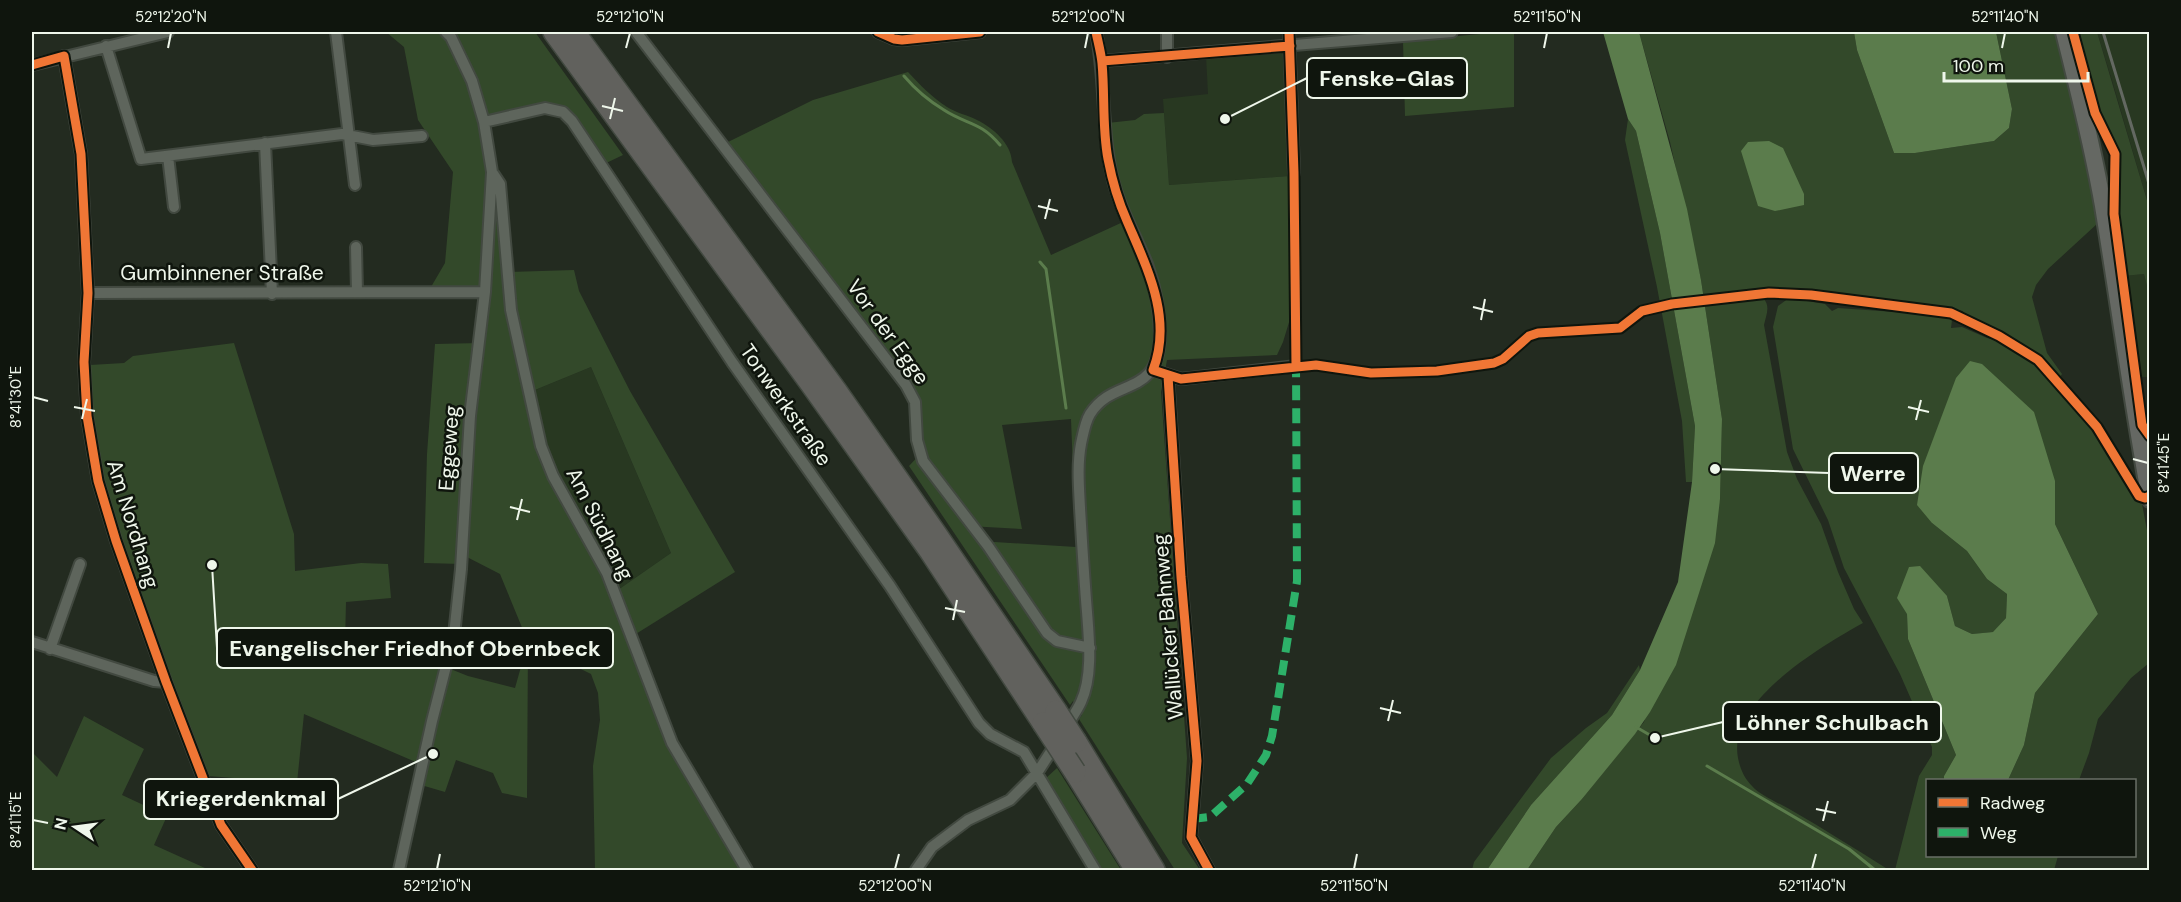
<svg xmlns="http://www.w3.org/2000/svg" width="2181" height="902" viewBox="0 0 2181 902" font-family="'DM Sans',sans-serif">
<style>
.built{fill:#283821}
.green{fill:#33492a;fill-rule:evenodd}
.water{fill:#5b7c4c}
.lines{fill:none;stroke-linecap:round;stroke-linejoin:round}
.stream{stroke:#5b7c4c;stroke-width:3}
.street-casing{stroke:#424940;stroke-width:14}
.secondary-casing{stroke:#424940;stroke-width:20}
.highway-casing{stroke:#424940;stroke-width:24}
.street{stroke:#5e655c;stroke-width:10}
.secondary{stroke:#656863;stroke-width:16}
.highway{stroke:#61615d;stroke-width:21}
.rail{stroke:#636861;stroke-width:3}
.highway-bridge-casing{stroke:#424940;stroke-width:24;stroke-linecap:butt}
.highway-bridge{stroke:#61615d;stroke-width:21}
.quiet{stroke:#2db169;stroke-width:8;stroke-dasharray:15 8;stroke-linecap:butt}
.cycleway-casing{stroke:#0f150d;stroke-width:13}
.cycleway{stroke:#f07635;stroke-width:9}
.ticks{fill:none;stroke:#eff7eb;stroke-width:2}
.labels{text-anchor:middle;stroke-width:5;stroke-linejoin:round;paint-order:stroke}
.street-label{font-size:21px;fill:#eff7eb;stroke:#0f150d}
.leader{fill:none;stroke:#eff7eb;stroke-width:2}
.callout-dot{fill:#eff7eb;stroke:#0f150d;stroke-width:2}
.callout{fill:#0f150d;stroke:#eff7eb;stroke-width:2}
.callout-label{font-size:22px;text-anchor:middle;font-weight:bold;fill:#eff7eb}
.neatline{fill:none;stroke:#eff7eb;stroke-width:2}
.ticks-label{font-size:15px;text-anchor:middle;fill:#eff7eb}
</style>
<rect width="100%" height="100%" fill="#232b20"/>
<path class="built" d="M 2097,32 L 2149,32 L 2149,207 L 2113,84 Z
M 1284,50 L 1289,176 L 1169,185 L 1163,99 L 1208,94 L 1206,56 Z
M 2144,274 L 2149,294 L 2149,377 L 2138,377 L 2124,276 Z
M 591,367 L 671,553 L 615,592 L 554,476 L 530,392 Z"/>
<path class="green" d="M 386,32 L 535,32 L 623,155 L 602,165 L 565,109 L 483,124 L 498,183 L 510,310 L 541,447 L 615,592 L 671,553 L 591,367 L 530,392 L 509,272 L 574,270 L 579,291 L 630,391 L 735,572 L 631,637 L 660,721 L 742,870 L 595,870 L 593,766 L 600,720 L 598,693 L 591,674 L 528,643 L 527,798 L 502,793 L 493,773 L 456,760 L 445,792 L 421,785 L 425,766 L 304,714 L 297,783 L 208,776 C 171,680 130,583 104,483 C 94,445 92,404 90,365 L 124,363 L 133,356 L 234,343 L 294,534 L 295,571 L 361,563 L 388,564 L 391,598 L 346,602 L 345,644 L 407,666 L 416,640 L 451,654 L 448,668 L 468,676 L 515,688 L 528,642 L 500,574 L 463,555 L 462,564 L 424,563 L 427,454 L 435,344 L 481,343 L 487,288 L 431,287 L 445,263 L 453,172 L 418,120 L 404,47 Z
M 1502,32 L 1514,32 L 1514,107 L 1405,116 L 1403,41 Z
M 1639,32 L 1854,32 L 1857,50 L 1894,153 L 1915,153 L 1994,141 L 2009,128 L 2012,109 L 1996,32 L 2056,32 L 2058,36 L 2098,223 L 2048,269 L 2036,285 L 2032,297 L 2047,353 L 2062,374 L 2059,378 L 2039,358 L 2014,341 L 1962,315 L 1963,311 L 1837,294 L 1770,290 L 1716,293 L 1716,302 L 1752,297 L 1763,298 C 1771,306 1766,315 1764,325 L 1787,452 L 1797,479 L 1821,524 L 1838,572 L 1854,609 L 1863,623 C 1822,646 1727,701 1738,758 C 1740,768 1744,778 1752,786 C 1761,796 1779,803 1791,810 C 1824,829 1857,850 1889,870 L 1527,870 L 1556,827 L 1582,799 L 1644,722 L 1720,499 L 1722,419 L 1701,280 L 1670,142 Z
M 2078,32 L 2097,32 L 2149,207 L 2149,294 L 2144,274 L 2124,276 L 2116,213 L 2118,153 L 2098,112 Z
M 908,72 C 920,85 932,97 947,107 C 956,113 968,115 977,120 C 993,128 1011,143 1012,162 L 1051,255 L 1123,222 C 1109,192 1100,158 1098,124 L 1135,120 L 1144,114 L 1164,113 L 1169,185 L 1289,176 L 1293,309 L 1283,342 L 1277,355 L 1167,360 L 1161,392 L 1187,758 L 1182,843 L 1200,870 L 1175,870 L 1079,719 L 1082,715 L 1073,701 L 1070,705 L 909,466 L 922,452 L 918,402 L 726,143 L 813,100 ZM 1071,419 L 1076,547 L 979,541 L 968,526 L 1022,529 L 1002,425 Z
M 1628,119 L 1636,131 L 1660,233 L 1695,426 L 1692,482 L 1686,482 L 1682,421 L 1657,287 L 1625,140 Z
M 1789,298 L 1825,304 L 1832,311 L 1838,308 L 1938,315 L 1952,320 L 1951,328 L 1962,327 L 1987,338 L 1999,341 L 2035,362 L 2094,428 L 2136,500 L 2142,504 L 2150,546 L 2149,663 L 2131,678 L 2098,719 L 2089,753 L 2079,780 L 2008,780 L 2024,745 L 2035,693 L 2098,614 L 2055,524 L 2055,481 L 1932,523 L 1967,551 L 1987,579 L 2007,594 L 2006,618 L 1994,632 L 1972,634 L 1955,626 L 1947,596 L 1907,614 L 1908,639 L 1956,755 L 1944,776 L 1944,780 L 1928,780 L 1928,856 L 2058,856 L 2054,870 L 1895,870 L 1919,776 L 1932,755 L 1932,747 L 1900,674 L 1844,568 L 1828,520 L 1793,449 L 1773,327 L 1778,306 Z
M 1639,665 L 1640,670 L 1612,715 L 1531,805 L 1487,870 L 1472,870 L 1474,862 L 1551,758 L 1586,728 L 1607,713 Z
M 84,716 L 144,749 L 122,795 L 167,816 L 154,845 L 205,868 L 205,870 L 32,870 L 32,752 L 57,777 Z
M 1057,768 L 1121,870 L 1098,870 L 1045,779 Z"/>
<path class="water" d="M 1603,32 L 1639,32 L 1687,209 L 1701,280 L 1722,419 L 1720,499 L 1715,543 L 1676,665 L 1650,712 L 1635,734 L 1582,799 L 1556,827 L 1527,870 L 1487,870 L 1531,805 L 1612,715 L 1640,670 L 1678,582 L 1692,482 L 1695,426 L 1660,233 L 1636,131 L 1628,119 Z
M 1854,32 L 1996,32 L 2012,109 L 2009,128 L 1994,141 L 1915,153 L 1894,153 L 1857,50 Z
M 1769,141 L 1783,148 L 1804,194 L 1804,205 L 1775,211 L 1758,206 L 1741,151 L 1748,142 Z
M 1970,361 L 1982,364 L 2034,412 L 2055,481 L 2055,524 L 2098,614 L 2035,693 L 2024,745 L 2008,780 L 1944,780 L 1944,776 L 1956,755 L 1908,639 L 1907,614 L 1897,598 L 1909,567 L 1920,566 L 1947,596 L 1955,626 L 1972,634 L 1993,632 L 2006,618 L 2007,594 L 1987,579 L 1967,551 L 1932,523 L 1917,505 L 1923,466 L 1956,378 Z"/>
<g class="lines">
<path class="stream" d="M 904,76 C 915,89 929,101 944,110 C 967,125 980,121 1000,145
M 1040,262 L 1046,269 L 1066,408
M 1636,727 L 1655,738
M 1707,766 L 1849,849 L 1875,870"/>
<defs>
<path id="street" d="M 336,32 L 355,185
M 636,32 L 906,385 L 915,402 L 917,440 L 923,461 L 988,546 L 1047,633 L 1057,641 L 1090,648
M 878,32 L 894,39 L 902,40 L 980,32
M 1167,32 L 1167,57
M 1289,32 L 1294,173
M 106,46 L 141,159 L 342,134 L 373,140 L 422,136
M 64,56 L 81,154 L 88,293 L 84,362 L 87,416 L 98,481 L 116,541 L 166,682 L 221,825 L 252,870
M 1102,61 L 1452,32
M 32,65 L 168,32
M 484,122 L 545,108 L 563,112 L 572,121 L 732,362 L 890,586 L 979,723 L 990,734 L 1024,752 L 1095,870
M 265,143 L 272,294
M 168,156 L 174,207
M 492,172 L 500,184 L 511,310 L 541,446 L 553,476 L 607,573 L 672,743 L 747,870
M 356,247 L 357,292
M 88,293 L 485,292
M 1153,370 L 1181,379 L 1296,366
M 1168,376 L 1181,577 L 1197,761 L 1191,837 L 1209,870
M 32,642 L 154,681 L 166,682
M 50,649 L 80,564
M 1065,729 C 1070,720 1077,711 1081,702 C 1093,676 1089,639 1087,612 C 1084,577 1082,542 1080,508 C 1079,487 1077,465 1081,444 C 1083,435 1085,422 1090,414 C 1114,376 1159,399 1160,335 C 1160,312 1155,286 1147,264 C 1135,234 1119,207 1112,176 C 1101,128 1106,79 1096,32
M 399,870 L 432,721 L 454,635 L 461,569 L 470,416 L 485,292 L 492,172 L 484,122 L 472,81 L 451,37 L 446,32
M 916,870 L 932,847 L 968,820 L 1010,800 L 1037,773 L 1057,742"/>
<path id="secondary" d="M 2064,32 C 2078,89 2093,147 2103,206 C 2119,303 2132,401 2150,499"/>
<path id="highway" d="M 554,32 L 811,384 L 930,551 L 1043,723
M 574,32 L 837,392 L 936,534 L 1056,711
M 1076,742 L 1154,870
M 1075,772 L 1136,870"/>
</defs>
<use href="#street" class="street-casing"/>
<use href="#secondary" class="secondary-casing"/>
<use href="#highway" class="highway-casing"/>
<use href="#street" class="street"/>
<use href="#secondary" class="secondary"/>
<use href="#highway" class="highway"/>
<path class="rail" d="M 2103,32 L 2150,187"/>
<defs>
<path id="highway-bridge" d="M 1056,711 L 1076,742
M 1043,723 L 1075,772"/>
</defs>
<use href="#highway-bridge" class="highway-bridge-casing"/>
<use href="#highway-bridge" class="highway-bridge"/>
<path class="quiet" d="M 1192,819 L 1210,817 L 1247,784 L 1266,755 L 1272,736 L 1297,581 L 1296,362"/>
<defs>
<path id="cycleway" d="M 878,32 L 894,39 L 902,40 L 980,32
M 1096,32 C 1098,42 1101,53 1102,63 C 1105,95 1102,128 1108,159 C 1112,180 1118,201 1127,221 C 1147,268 1173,318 1153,370 L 1181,379 L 1316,365 L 1371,373 L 1437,371 L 1494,363 L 1503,359 L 1529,336 L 1538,333 L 1620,328 L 1642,311 L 1672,304 L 1769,293 L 1811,295 L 1951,313 L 1999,336 L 2038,360 L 2097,427 L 2139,496 L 2145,498 L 2150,496
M 1289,32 L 1294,173 L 1296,366
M 2073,32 L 2095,113 L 2115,154 L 2114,214 L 2142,425 L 2150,436
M 1102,61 L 1290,46
M 32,65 L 64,56 L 81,154 L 88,293 L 84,362 L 87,416 L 98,481 L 116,541 L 166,682 L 221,825 L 252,870
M 1168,376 L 1181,577 L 1197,761 L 1191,837 L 1209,870"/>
</defs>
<use href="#cycleway" class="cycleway-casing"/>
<use href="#cycleway" class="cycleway"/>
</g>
<path class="ticks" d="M 168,48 L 171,33M 626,48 L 630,33M 1085,48 L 1088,33M 1544,48 L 1547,33M 2002,48 L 2005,33M 602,106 L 623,111M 610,119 L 615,98M 1038,206 L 1058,211M 1045,219 L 1050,199M 1473,307 L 1493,312M 1481,320 L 1485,299M 33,397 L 48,401M 74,407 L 95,411M 1908,407 L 1929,412M 82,419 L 87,399M 1916,420 L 1921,400M 2133,459 L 2148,463M 510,507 L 530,512M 517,520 L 522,499M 945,608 L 965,612M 953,620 L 957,600M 1380,708 L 1401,713M 1388,721 L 1393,700M 1816,809 L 1836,813M 33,820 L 48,823M 1823,821 L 1828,801M 437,869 L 440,854M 895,869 L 899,854M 1354,869 L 1357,854M 1812,869 L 1816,854"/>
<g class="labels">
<g class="street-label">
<text x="222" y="280">Gumbinnener Straße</text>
<text transform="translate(888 332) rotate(54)" y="7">Vor der Egge</text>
<text transform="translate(786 405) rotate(55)" y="7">Tonwerkstraße</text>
<text transform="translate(449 448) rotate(-86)" y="7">Eggeweg</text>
<text transform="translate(133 524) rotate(73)" y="7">Am Nordhang</text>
<text transform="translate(600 524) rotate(63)" y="7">Am Südhang</text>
<text transform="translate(1168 627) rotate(-95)" y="7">Wallücker Bahnweg</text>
</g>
</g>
<path class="leader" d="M1225 119L1307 78M1715 469L1829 473M212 565L217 648M1655 738L1723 722M433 754L338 799"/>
<g class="callout-dot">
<circle cx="1225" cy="119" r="6"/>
<circle cx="1715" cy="469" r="6"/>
<circle cx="212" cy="565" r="6"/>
<circle cx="1655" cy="738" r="6"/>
<circle cx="433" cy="754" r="6"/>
</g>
<g class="callout">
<rect x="1307" y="58" width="160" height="40" rx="6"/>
<rect x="1829" y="453" width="89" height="40" rx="6"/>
<rect x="217" y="628" width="396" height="40" rx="6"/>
<rect x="1723" y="702" width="218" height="40" rx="6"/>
<rect x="144" y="779" width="194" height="40" rx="6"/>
</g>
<g class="callout-label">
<text x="1387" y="86">Fenske-Glas</text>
<text x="1873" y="481">Werre</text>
<text x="415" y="656">Evangelischer Friedhof Obernbeck</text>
<text x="1832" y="730">Löhner Schulbach</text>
<text x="241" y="806">Kriegerdenkmal</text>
</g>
<rect width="2181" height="902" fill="none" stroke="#0f150d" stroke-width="66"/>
<rect x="1926" y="779" width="210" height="78" fill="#0f150d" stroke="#696f66" stroke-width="1.5"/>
<rect x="1938" y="798" width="30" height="9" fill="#f07635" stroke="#696f66" stroke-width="1.5"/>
<text x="1980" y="809" font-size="18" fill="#eff7eb">Radweg</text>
<rect x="1938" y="828" width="30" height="9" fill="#2db169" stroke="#696f66" stroke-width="1.5"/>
<text x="1980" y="839" font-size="18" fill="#eff7eb">Weg</text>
<g transform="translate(75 827) rotate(283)" stroke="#0f150d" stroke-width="4.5" paint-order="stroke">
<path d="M0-4.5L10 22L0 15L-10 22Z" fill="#eff7eb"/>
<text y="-9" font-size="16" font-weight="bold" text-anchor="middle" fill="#eff7eb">N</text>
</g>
<path d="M1944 72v9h144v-9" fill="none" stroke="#eff7eb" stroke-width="3"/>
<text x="1953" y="72" font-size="18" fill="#eff7eb" stroke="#0f150d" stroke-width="4.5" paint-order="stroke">100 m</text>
<rect x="33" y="33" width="2115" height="836" class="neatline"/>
<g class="ticks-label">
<text x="171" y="22">52°12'20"N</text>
<text x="630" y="22">52°12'10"N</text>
<text x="1088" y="22">52°12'00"N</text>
<text x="1547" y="22">52°11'50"N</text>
<text x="2005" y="22">52°11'40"N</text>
<text transform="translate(16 397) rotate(-90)" y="5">8°41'30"E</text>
<text transform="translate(2164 463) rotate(-90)" y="5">8°41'45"E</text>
<text transform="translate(16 820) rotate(-90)" y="5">8°41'15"E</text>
<text x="437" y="891">52°12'10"N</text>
<text x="895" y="891">52°12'00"N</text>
<text x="1354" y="891">52°11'50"N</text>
<text x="1812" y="891">52°11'40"N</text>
</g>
</svg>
